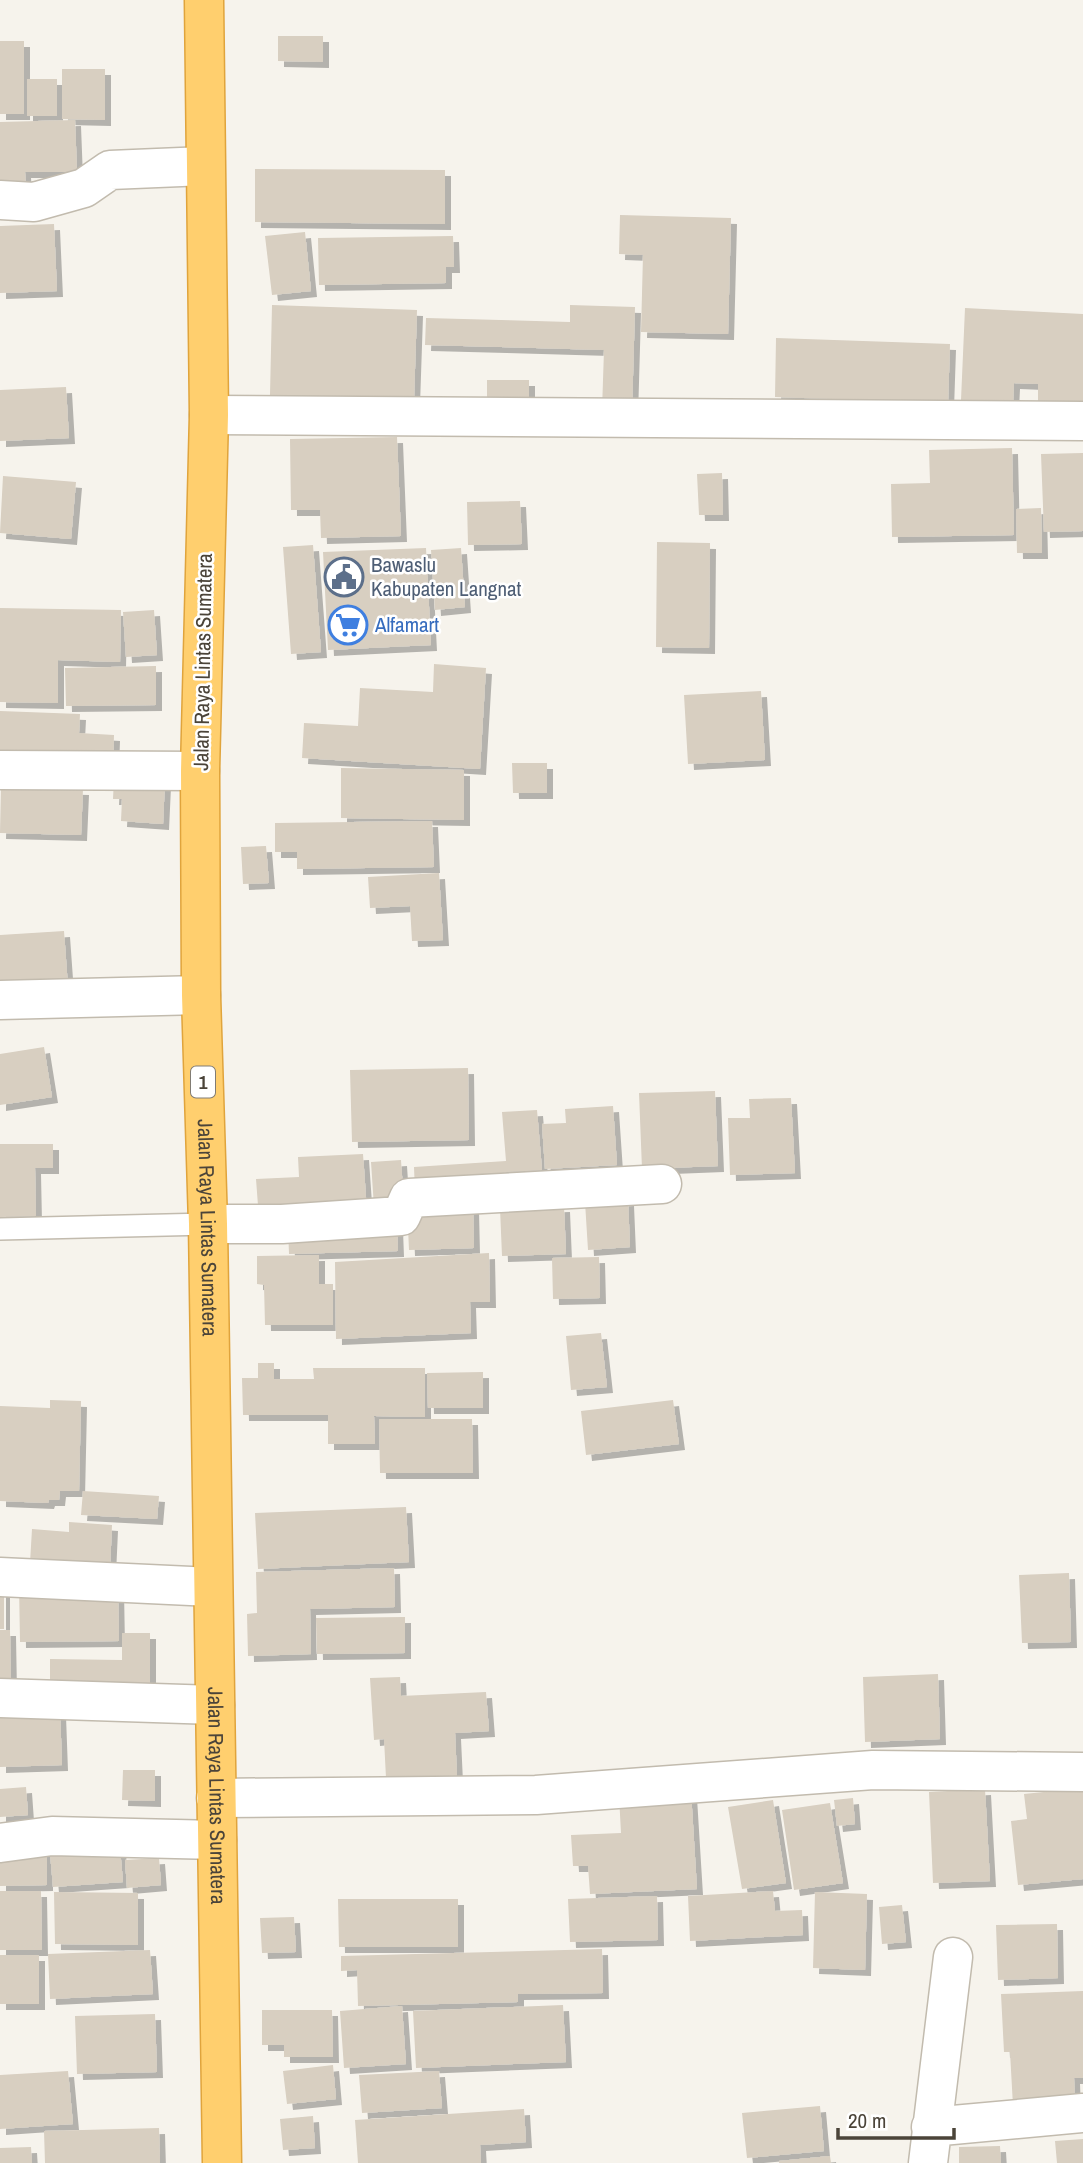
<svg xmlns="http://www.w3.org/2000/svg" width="1083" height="2163" viewBox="0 0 1083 2163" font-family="'Archivo Narrow',sans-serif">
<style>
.building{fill:#d8cfc1;filter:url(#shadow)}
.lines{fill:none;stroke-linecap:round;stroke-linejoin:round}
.lane-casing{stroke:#c2bbae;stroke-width:24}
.street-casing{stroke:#c2bbae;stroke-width:41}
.highway-casing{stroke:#e0a43c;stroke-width:41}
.lane{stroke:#fff;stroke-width:21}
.street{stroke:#fff;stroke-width:38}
.highway{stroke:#ffcf6e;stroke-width:38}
.labels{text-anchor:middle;stroke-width:5;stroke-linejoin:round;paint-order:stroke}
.shield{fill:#fff;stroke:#817c74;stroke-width:2}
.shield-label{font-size:19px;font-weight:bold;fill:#4b4439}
.service-label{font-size:21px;fill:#4e5e75;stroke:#fff;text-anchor:start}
.shop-label{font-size:21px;fill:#366cbe;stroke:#fff;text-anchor:start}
.street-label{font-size:21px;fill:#4b4439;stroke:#fff}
</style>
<defs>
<filter id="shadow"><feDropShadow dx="6" dy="6" stdDeviation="0" flood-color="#0004"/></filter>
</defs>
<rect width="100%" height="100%" fill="#f6f3ec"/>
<path class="building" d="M 278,36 L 323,36 L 323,62 L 278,61 Z
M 0,41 L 24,41 L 24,114 L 0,114 Z
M 62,69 L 105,69 L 105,120 L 62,119 Z
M 27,79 L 57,79 L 57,116 L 27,116 Z
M 75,120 L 77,172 L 25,172 L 26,187 L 0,187 L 0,122 Z
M 255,169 L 445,170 L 445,224 L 255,222 Z
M 620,215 L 731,218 L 728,334 L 641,332 L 643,255 L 619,254 Z
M 54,224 L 57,291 L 0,293 L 0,226 Z
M 305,232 L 311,291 L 272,295 L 265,236 Z
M 453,236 L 454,267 L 446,267 L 446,283 L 319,285 L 318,238 Z
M 272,305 L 417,310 L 414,399 L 270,395 Z
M 570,305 L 635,307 L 632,411 L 602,410 L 604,350 L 425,345 L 426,318 L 570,322 Z
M 965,308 L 1083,314 L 1083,404 L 1038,402 L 1038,384 L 1014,383 L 1013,403 L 961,400 Z
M 776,338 L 950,344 L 948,403 L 775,397 Z
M 487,380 L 529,380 L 529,406 L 487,406 Z
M 66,387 L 69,438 L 0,441 L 0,390 Z
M 397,437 L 401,536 L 321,538 L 320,510 L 291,510 L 290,439 Z
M 1012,448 L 1014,535 L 892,537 L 891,484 L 930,483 L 929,450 Z
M 1083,453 L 1083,531 L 1044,532 L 1041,454 Z
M 722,473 L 723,515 L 699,515 L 697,474 Z
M 3,476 L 76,482 L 71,539 L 0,533 Z
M 520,501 L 522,544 L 468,545 L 467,502 Z
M 1041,508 L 1042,553 L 1017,553 L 1016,509 Z
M 657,542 L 710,543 L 709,648 L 656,647 Z
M 313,545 L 321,652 L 291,654 L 283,547 Z
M 426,548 L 431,645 L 328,650 L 323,552 Z
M 461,548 L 465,607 L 435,610 L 431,550 Z
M 0,608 L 121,610 L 120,662 L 58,660 L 58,703 L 0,702 Z
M 154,610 L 157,655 L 126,657 L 123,612 Z
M 434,664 L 486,668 L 480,769 L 302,758 L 304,723 L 358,726 L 360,688 L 433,692 Z
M 156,666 L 156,705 L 66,706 L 65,668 Z
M 761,691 L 765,760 L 688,764 L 684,695 Z
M 0,711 L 80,714 L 79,733 L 114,735 L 113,763 L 0,764 Z
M 512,763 L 547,763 L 547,793 L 513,793 Z
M 341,768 L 464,770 L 464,820 L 341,818 Z
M 114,778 L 165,781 L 163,824 L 121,821 L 122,799 L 113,799 Z
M 1,787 L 83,789 L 81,835 L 0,833 Z
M 432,821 L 434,867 L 297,869 L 297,852 L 275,852 L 275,823 Z
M 266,846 L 269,883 L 243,884 L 241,847 Z
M 439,873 L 443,940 L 412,941 L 410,906 L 370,908 L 368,877 Z
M 64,931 L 68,987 L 0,991 L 0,935 Z
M 44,1047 L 52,1097 L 0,1105 L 0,1054 Z
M 468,1068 L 469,1140 L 352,1142 L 350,1070 Z
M 715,1091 L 718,1166 L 642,1169 L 639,1093 Z
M 791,1098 L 795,1173 L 730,1175 L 728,1118 L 750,1118 L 749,1099 Z
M 613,1106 L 617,1165 L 545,1169 L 542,1124 L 566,1123 L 565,1109 Z
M 537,1110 L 542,1170 L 506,1172 L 507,1187 L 415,1192 L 414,1167 L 506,1161 L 502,1112 Z
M 0,1144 L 53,1144 L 53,1168 L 35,1168 L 36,1216 L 0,1217 Z
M 363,1154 L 367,1212 L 259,1219 L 256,1179 L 299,1177 L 298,1157 Z
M 401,1160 L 404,1206 L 374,1207 L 371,1162 Z
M 628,1200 L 630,1247 L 588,1250 L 585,1202 Z
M 473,1205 L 474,1248 L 409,1250 L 407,1206 Z
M 564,1206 L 566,1254 L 502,1256 L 500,1208 Z
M 397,1224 L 398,1251 L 289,1254 L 288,1227 Z
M 489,1253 L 490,1302 L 470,1302 L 471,1333 L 336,1339 L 335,1262 Z
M 319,1255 L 319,1284 L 333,1284 L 333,1325 L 265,1325 L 264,1285 L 257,1284 L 257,1256 Z
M 599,1257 L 600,1298 L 553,1299 L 552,1258 Z
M 601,1333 L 607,1387 L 571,1390 L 566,1336 Z
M 258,1363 L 274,1363 L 274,1379 L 314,1379 L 313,1368 L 425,1368 L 425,1417 L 374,1416 L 375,1444 L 328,1444 L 328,1415 L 243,1415 L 242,1378 L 258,1378 Z
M 483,1372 L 483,1408 L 428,1408 L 427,1373 Z
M 50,1400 L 81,1401 L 79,1491 L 60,1491 L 59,1500 L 49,1500 L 48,1503 L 0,1501 L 0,1406 L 50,1408 Z
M 673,1400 L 679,1444 L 586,1455 L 581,1411 Z
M 379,1419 L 472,1419 L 473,1473 L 380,1473 Z
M 83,1491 L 159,1496 L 157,1519 L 81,1515 Z
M 406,1507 L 409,1562 L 258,1569 L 255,1513 Z
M 69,1522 L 112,1525 L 110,1568 L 30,1563 L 32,1529 L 69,1532 Z
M 394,1568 L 395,1607 L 310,1609 L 311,1654 L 248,1656 L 247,1614 L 257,1613 L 256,1572 Z
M 1069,1573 L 1071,1642 L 1022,1643 L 1019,1575 Z
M 19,1584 L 118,1584 L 119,1641 L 20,1642 Z
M 0,1585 L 4,1585 L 4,1629 L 0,1629 Z
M 405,1617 L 405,1653 L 317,1654 L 316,1618 Z
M 0,1630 L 10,1630 L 11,1687 L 0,1687 Z
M 122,1633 L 150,1633 L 150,1694 L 50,1694 L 50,1659 L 122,1660 Z
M 938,1674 L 940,1739 L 865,1742 L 863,1677 Z
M 400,1677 L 401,1696 L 486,1692 L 489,1731 L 455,1733 L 457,1776 L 386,1778 L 384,1739 L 374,1740 L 370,1678 Z
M 60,1710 L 62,1765 L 0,1767 L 0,1713 Z
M 123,1770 L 155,1770 L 155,1801 L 122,1800 Z
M 26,1787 L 28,1815 L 0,1817 L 0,1789 Z
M 1083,1788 L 1083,1879 L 1018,1885 L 1011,1821 L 1027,1819 L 1024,1794 Z
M 985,1789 L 990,1881 L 933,1883 L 929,1792 Z
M 691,1792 L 697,1889 L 590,1894 L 588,1866 L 573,1866 L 571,1835 L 621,1833 L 619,1796 Z
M 853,1798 L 855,1824 L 837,1826 L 834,1800 Z
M 773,1800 L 786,1883 L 742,1889 L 728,1807 Z
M 830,1803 L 843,1883 L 794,1890 L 782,1810 Z
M 120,1848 L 123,1882 L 53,1887 L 50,1853 Z
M 47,1850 L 47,1885 L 0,1886 L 0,1851 Z
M 159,1858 L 161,1885 L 127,1888 L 125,1860 Z
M 0,1891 L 41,1891 L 42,1950 L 0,1950 Z
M 773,1891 L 775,1911 L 802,1910 L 803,1935 L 690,1941 L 688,1896 Z
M 54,1892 L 138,1893 L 138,1945 L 55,1944 Z
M 815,1892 L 867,1894 L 865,1970 L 813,1968 Z
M 657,1896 L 658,1940 L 570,1942 L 568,1899 Z
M 338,1899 L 458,1899 L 458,1947 L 339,1947 Z
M 902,1905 L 906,1942 L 882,1944 L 879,1907 Z
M 294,1917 L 296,1952 L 262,1953 L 260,1918 Z
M 1057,1924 L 1058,1978 L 998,1980 L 996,1925 Z
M 602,1949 L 603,1993 L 518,1994 L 518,2002 L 358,2006 L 357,1970 L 341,1971 L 341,1956 Z
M 150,1950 L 153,1994 L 50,1999 L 48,1954 Z
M 0,1955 L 39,1955 L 39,2004 L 0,2004 Z
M 1083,1991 L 1083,2078 L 1074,2078 L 1075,2103 L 1013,2106 L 1010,2052 L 1004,2052 L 1001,1994 Z
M 563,2005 L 566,2062 L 416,2068 L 413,2011 Z
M 402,2006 L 406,2064 L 344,2068 L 340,2011 Z
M 262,2010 L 332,2010 L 333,2057 L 284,2057 L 284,2045 L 262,2045 Z
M 155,2014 L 157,2072 L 77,2074 L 75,2016 Z
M 333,2065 L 336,2099 L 287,2104 L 283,2071 Z
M 68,2071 L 73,2124 L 0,2129 L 0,2075 Z
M 439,2071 L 442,2108 L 362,2113 L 359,2075 Z
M 820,2106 L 824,2151 L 747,2158 L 742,2113 Z
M 524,2109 L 526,2142 L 480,2145 L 481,2163 L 358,2163 L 355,2120 Z
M 313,2116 L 315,2148 L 283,2150 L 280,2119 Z
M 159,2128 L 160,2163 L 45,2163 L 44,2131 Z
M 1083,2139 L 1083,2163 L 1057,2163 L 1055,2141 Z
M 1000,2146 L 1001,2163 L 959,2163 L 959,2147 Z
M 31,2147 L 32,2163 L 0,2163 L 0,2148 Z
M 830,2156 L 831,2163 L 779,2163 L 779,2161 Z"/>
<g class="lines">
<defs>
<path id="lane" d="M 0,1229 L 208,1224"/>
<path id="street" d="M 0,200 L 34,202 L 84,188 L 110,170 L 205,166
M 209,415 L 1083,421
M 0,770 L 200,771
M 0,1000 L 201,995
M 208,1224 L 282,1224 L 401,1216 L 409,1198 L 662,1184
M 0,1577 L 212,1587
M 0,1698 L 215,1705
M 216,1798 L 536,1795 L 873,1770 L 1083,1772
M 0,1843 L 52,1836 L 217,1840
M 931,2127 L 1083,2113
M 928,2163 L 953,1957"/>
<g id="highway">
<path id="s1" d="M 204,0 L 209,415 L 200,771 L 201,995 L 208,1224 L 222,2163"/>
</g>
</defs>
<use href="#lane" class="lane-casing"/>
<use href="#street" class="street-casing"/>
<use href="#highway" class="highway-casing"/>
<use href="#lane" class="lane"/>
<use href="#street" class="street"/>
<use href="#highway" class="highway"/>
</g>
<defs>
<symbol id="civic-ring" viewBox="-11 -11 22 22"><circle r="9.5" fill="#fff" stroke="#5c6f8a" stroke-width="1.5"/><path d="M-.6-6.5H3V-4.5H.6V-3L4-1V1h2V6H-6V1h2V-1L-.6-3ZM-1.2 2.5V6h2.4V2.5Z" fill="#5c6f8a"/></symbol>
<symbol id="supermarket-ring" viewBox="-11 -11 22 22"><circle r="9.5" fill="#fff" stroke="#3f7fe0" stroke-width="1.5"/><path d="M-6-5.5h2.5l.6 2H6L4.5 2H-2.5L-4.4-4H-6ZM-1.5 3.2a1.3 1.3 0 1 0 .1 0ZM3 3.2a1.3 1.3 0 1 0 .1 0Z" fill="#3f7fe0"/></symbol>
</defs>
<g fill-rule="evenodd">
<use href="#civic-ring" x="322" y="555" width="44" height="44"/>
<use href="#supermarket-ring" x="326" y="603" width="44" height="44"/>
</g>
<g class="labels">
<rect class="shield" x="191" y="1066.5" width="24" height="31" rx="5"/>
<g class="shield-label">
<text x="203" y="1089">1</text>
</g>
<g class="service-label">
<text x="371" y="572">Bawaslu<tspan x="371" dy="24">Kabupaten Langnat</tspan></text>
</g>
<g class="shop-label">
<text x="375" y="632">Alfamart</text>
</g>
<g class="street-label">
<text transform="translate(203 662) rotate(-89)" y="7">Jalan Raya Lintas Sumatera</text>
<text dy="7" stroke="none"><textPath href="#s1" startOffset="1228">Jalan Raya Lintas Sumatera</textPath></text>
<text dy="7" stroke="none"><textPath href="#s1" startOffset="1796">Jalan Raya Lintas Sumatera</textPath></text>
</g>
</g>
<path d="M838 2128v10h116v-10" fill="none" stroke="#4b4439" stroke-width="3.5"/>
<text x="848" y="2128" font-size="21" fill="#4b4439" stroke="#ffffff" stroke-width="5" paint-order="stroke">20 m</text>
</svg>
